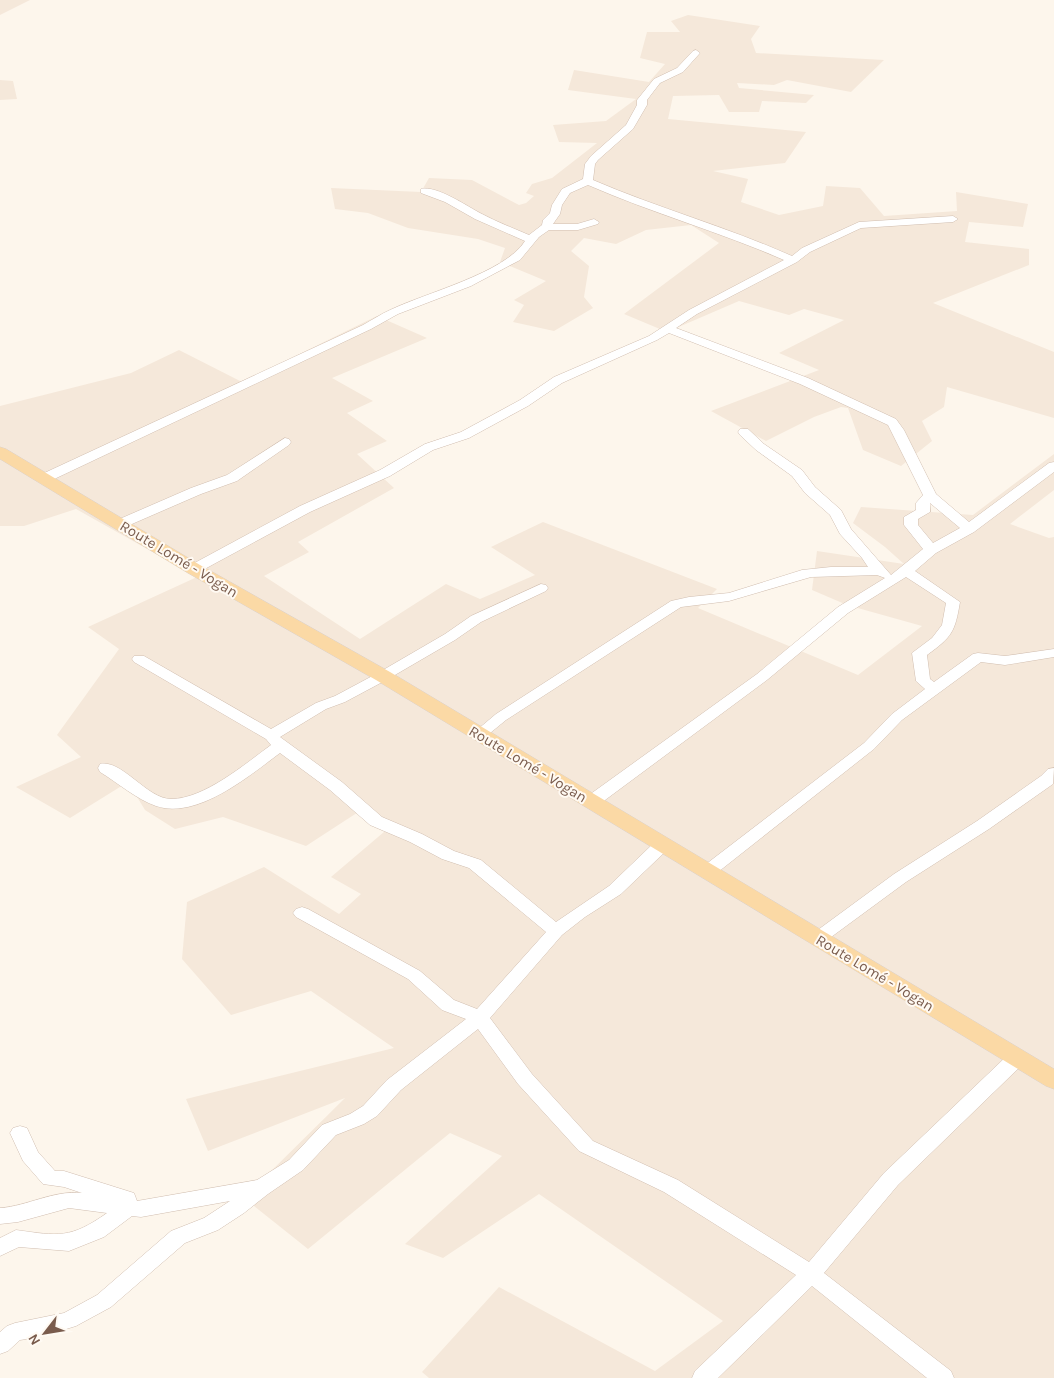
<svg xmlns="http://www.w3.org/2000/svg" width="1054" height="1378" viewBox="0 0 1054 1378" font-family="Karla,sans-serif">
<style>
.residential{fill:#f5e8da}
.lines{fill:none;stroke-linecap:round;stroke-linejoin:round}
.minor-casing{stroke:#d1beb0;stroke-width:1}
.major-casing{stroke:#dad1cd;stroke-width:1}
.minor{fill:#fff;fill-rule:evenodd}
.major{fill:#fbd9a5;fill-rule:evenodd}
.labels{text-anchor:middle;stroke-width:4;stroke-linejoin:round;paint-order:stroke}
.street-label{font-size:15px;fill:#7a5c4d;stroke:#fffaf3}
</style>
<rect width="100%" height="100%" fill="#fdf6ec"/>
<path class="residential" d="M 0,0 L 30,0 L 0,15 Z
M 688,15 L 760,26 L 751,39 L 756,53 L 884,60 L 851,92 L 787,80 L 774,85 L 737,83 L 739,88 L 814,95 L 806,103 L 762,101 L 759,112 L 729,112 L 719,95 L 673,96 L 668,119 L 806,132 L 785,163 L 713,171 L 748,179 L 741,202 L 779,215 L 823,206 L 826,186 L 860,188 L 884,216 L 957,211 L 956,192 L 1028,204 L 1023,227 L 969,222 L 965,242 L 1029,249 L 1029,265 L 933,303 L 1054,352 L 1054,418 L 947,387 L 944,407 L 922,421 L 932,441 L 901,466 L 863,450 L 848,408 L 841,407 L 814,417 L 766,441 L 711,411 L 819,370 L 779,353 L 844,320 L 804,309 L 789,315 L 739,301 L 667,332 L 624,314 L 719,243 L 691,225 L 646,230 L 616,244 L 584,238 L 571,251 L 589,266 L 584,297 L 593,308 L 554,331 L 513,322 L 524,305 L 514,300 L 546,281 L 500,262 L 505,248 L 478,239 L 408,228 L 368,213 L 335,209 L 331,188 L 421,192 L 429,178 L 472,180 L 519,205 L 526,203 L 534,196 L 526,193 L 532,184 L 552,178 L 597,143 L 559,142 L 553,125 L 606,121 L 636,99 L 568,90 L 574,70 L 649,82 L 665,64 L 640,58 L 647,32 L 680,32 L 671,21 Z
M 0,80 L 13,81 L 17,99 L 0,100 Z
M 377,316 L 427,338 L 332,378 L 373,401 L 347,413 L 387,441 L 357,454 L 394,488 L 298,542 L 309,552 L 264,576 L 360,639 L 446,584 L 480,599 L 535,575 L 491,547 L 543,522 L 717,589 L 698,608 L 858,675 L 922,626 L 847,605 L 812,590 L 817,551 L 904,564 L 885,547 L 853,523 L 861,507 L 973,515 L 1054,454 L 1054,490 L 1010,524 L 1049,538 L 1054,537 L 1054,1378 L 429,1378 L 422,1372 L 499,1287 L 655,1371 L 723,1321 L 539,1194 L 443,1258 L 405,1244 L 502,1156 L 450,1133 L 308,1249 L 244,1198 L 345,1098 L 208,1151 L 186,1099 L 394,1048 L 311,991 L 231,1015 L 182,959 L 187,902 L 264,867 L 339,914 L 361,894 L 331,877 L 391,826 L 366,807 L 306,846 L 223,817 L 175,829 L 145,810 L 128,782 L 70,818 L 16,787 L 81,757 L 57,735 L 119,649 L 88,627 L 197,577 L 76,509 L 24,526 L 0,526 L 0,406 L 131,373 L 179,350 L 242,382 Z"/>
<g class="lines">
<defs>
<path id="minor" d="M 696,50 L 700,53 L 683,72 L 660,83 L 647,100 L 647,105 L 633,129 L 598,160 L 595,164 L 593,180 C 658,208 727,227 792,256 L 802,248 L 859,222 L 953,216 L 958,219 L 953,222 L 861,228 L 810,252 L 797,262 L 697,314 L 676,328 L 808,378 L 896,419 L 904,430 L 936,494 L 969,522 L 1049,463 L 1054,462 L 1054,472 L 974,532 L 936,553 L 915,571 L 960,602 C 955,632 952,637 927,655 L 930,679 L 934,682 L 973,654 L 978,653 L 1005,656 L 1054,649 L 1054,657 L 1005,665 L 981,662 L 902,720 L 874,749 L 713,876 L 707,878 L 701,876 L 699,872 L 701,868 L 864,743 L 892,714 L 925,689 L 916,681 L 912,653 L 932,638 L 942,625 L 946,603 L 906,577 L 848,613 L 767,680 L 597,806 L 591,807 L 585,806 L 583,802 L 585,798 L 757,674 L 838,607 L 885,578 L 877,575 L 811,577 L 729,601 L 681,607 L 506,720 L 484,738 L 474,738 L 471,735 L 496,714 L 671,601 L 689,597 L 729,593 L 802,570 L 831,567 L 868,567 L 862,558 L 840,534 L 830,515 L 805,493 L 792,476 L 756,450 L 740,435 L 738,432 L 740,429 L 748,429 L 764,444 L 802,470 L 815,487 L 841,510 L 851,529 L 891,575 L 923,549 L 904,525 L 904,517 L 916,510 L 916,503 L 923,495 L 888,425 L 800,384 L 669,333 L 657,340 L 562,383 L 528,406 L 469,438 L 433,450 L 390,476 L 310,512 L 199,572 L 189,572 L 187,569 L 189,566 L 300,506 L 380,470 L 425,444 L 461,432 L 520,400 L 554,377 L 649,336 L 689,310 L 784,260 C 720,232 652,213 588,185 L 570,193 L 562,205 L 560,214 L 553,224 L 577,224 L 594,219 L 599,222 L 598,224 L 578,230 L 549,230 L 539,237 L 520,260 L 471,286 L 398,314 L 371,329 L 50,481 L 45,482 L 39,478 L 40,475 L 363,325 C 372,320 381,314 390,310 C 425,293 505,273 525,241 L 475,219 L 445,202 L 421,193 L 421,189 C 437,185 468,207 482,214 C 497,222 513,228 529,235 L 542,225 L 543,220 L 550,213 L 552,205 L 562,189 L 583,179 L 585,164 L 591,156 L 626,125 L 637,105 L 637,100 L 654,79 L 677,68 L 693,51 ZM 930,503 L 960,528 L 933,543 L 918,525 L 918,519 L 930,512 Z
M 285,438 L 289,439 L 291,442 L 289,445 L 237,481 L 201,494 L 125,527 L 115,527 L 113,524 L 115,521 L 191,488 L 227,475 Z
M 541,584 L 546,585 L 548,588 L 546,591 L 481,622 L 455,640 L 388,679 L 345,702 L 326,709 L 280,737 L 342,782 L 382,817 L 422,834 L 454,851 L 481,860 L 556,922 L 609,886 L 656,841 L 662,840 L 668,841 L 670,845 L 668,849 L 621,894 L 585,917 L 562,935 L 490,1018 L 532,1074 L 593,1141 L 678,1180 L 809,1262 L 884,1173 L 1010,1053 L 1017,1051 L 1024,1053 L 1026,1058 L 1024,1063 L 898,1185 L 824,1273 L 951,1371 L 954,1378 L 927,1378 L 812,1286 L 718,1378 L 692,1378 L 695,1371 L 796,1275 L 664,1192 L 579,1151 L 518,1084 L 478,1029 L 401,1090 L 377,1116 L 364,1124 L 336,1135 L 303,1170 L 268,1194 L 244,1213 L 218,1230 L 185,1243 L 111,1307 L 76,1326 L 40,1337 L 20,1340 L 8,1351 L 0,1354 L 0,1332 L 7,1326 L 15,1323 L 64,1313 L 97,1295 L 171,1231 L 204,1218 L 230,1201 L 141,1217 L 132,1216 L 104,1237 L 69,1251 L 19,1247 L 0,1256 L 0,1238 L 16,1230 C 59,1236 70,1239 107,1213 L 69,1208 L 18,1222 L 0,1224 L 0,1208 C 28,1206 53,1190 82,1193 L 64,1187 L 43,1184 L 23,1161 L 10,1133 L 13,1128 L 20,1126 L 27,1128 L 38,1152 L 55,1171 L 64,1171 L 134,1193 L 137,1201 L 257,1180 L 289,1160 L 322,1125 L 350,1114 L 363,1106 L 387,1080 L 466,1019 L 442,1010 L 408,979 L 296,917 L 293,913 L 296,909 L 302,907 L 308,909 L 420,971 L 454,1000 L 477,1009 L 546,932 L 469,868 L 442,859 L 410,842 L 370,825 L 330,790 L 280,753 C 249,776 197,820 156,806 C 136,799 118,783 100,772 L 98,768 L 100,764 C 122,759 147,799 171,799 C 204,799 245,764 271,745 L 266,739 L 134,662 L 132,659 L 134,656 L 144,656 L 271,729 L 316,703 L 335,696 L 378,673 L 445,634 L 471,616 Z
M 1054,768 L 1053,784 L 989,829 L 906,882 L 823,943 L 817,945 L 811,943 L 808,939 L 811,935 L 894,874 L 977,821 L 1041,776 L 1048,769 Z"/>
<path id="major" d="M 0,447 L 6,449 L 200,565 L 390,672 L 1054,1069 L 1054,1089 L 1046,1086 L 376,680 L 188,573 L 0,459 Z"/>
</defs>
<use href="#minor" class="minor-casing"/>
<use href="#major" class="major-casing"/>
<use href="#minor" class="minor"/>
<use href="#major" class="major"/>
</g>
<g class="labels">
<g class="street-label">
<text transform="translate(179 559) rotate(31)" y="5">Route Lomé - Vogan</text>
<text transform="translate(528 764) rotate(31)" y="5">Route Lomé - Vogan</text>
<text transform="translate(875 973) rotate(31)" y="5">Route Lomé - Vogan</text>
</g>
</g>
<g transform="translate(45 1333) rotate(239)" stroke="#fffaf3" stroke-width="4" paint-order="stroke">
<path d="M0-4L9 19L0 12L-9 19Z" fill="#7a5c4d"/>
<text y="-8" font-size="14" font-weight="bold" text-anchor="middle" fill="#7a5c4d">N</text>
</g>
</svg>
